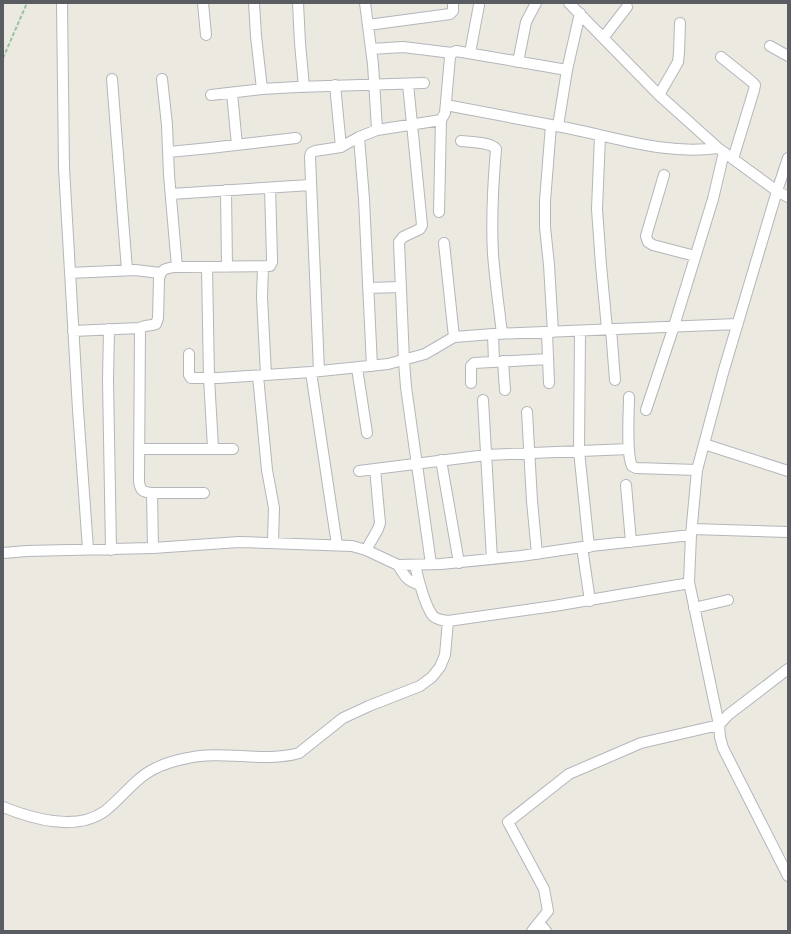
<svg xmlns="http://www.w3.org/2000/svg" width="791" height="934" viewBox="0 0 791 934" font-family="Inter,sans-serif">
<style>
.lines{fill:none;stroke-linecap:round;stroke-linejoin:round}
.minor-casing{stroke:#b3b6bb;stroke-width:12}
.path{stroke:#97c3a4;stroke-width:2;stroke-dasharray:4 2;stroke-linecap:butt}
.minor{stroke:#fff;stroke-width:10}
</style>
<rect width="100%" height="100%" fill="#ece9e0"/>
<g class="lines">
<defs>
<path id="minor" d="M 62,3 L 64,168 L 78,410 L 88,549
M 203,3 L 206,35
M 254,3 L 256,36 L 262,89
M 298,3 L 300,43 L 304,87
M 365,3 L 373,64 L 377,130
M 569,3 L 659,95 L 718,148
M 368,25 L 450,14 L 453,11 L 453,3
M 603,38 L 627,7
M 770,46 L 788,56
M 371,49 L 403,47 L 452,53
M 470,53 L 479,5
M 721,57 L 751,81 L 755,85 L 754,90 L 733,159
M 518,62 L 526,22 L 536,3
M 112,79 L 127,270
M 162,79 L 167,125 L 169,175 L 177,267
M 408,84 L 422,225 L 420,229 L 403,237 L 399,242 L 404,361 L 406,387 L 431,564
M 335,85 L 341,147
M 232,93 L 237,145
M 211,95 L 262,89 L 297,87 L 424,83
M 659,95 L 678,62 L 679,53 L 680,23
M 446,105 L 551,125
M 558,126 L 567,70 L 580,13
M 600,136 L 597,209 L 601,265 L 607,329
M 359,137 L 364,199 L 372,366
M 461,141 C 470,142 491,142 496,149 C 493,184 491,219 493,254 C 495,281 499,307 502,334
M 169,152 L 210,148 L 296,138
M 664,175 L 646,236 L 648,242 L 653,245 L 695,256
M 226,190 L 227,267
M 171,194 L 310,185
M 439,212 L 441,120
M 444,243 L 454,337
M 207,267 L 209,378 L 213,448
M 263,267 L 262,297 L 266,375
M 70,273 L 135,270 L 160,273
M 368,288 L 400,287
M 109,329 L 108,380 L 111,550
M 611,329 L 615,380
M 73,331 L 140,328
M 580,331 L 579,451 L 589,547
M 547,332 L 549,383
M 553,332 L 549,265 L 545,227 L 545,201 L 551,125 C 607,134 661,156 718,148 L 777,191 L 788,158
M 493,334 L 494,362
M 189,354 L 189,375 L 191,378 L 218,378 L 311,372 L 388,364 L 425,354 L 454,337 L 493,334 L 737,324
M 503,361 L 505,390
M 357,368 L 367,433
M 319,371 L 310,157 L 311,153 L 315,151 L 341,147 L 359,137 L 377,130 L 441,120 L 445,113 L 450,57 L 452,53 L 456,51 L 567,70
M 311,372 L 337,545
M 258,376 L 267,470 L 274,508 L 273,542
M 471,383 L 471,366 L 474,363 L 548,359
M 629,397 C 629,412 626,454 632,466 L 636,468 L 697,470
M 483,400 L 492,559
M 646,410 L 674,326 L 713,199 L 724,152
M 527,412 L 532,501 L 537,554
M 704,444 L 788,471
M 139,449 L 233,449
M 441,460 L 459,563
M 359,471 L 486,455 L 629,449
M 626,485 L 631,542
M 152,493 L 153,548
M 204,493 L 152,493 C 143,492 140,491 139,481 L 140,328 C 144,325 150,326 156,324 L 158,318 L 159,279 C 161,268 167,268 177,267 L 270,266 L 272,262 L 272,258 L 270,188
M 692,529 L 788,532
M 582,547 L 590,601
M 366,550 L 378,529 L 380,523 L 375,469
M 3,553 L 27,551 L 153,548 L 239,542 L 352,546 L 366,550 L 398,565 L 441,564 L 521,556 L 582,547 L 691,535
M 398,565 C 405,577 407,581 420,585
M 415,565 C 418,578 425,606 433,616 C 437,620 443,620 448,621 L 554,606 L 684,584 L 689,582 L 691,535 L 697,470 L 723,373 L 777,191 L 788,197
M 694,608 L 728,600
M 788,669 L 728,715 L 719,725 L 720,737 L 723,748 L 788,876
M 3,807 C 33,819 76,832 105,811 C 122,798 136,777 156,768 C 166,763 177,760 188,758 C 222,750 265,763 299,753 L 343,718 L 369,706 L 420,686 L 432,677 L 440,667 L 445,655 L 448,621
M 539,923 L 546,931
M 532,931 L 548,911 L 544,889 L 508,822 L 569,774 L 641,743 L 719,725 L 689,582"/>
</defs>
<use href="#minor" class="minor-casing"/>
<path class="path" d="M 3,58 L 27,3"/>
<use href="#minor" class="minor"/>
</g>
<rect width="791" height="934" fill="none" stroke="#595d61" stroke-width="8"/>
</svg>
